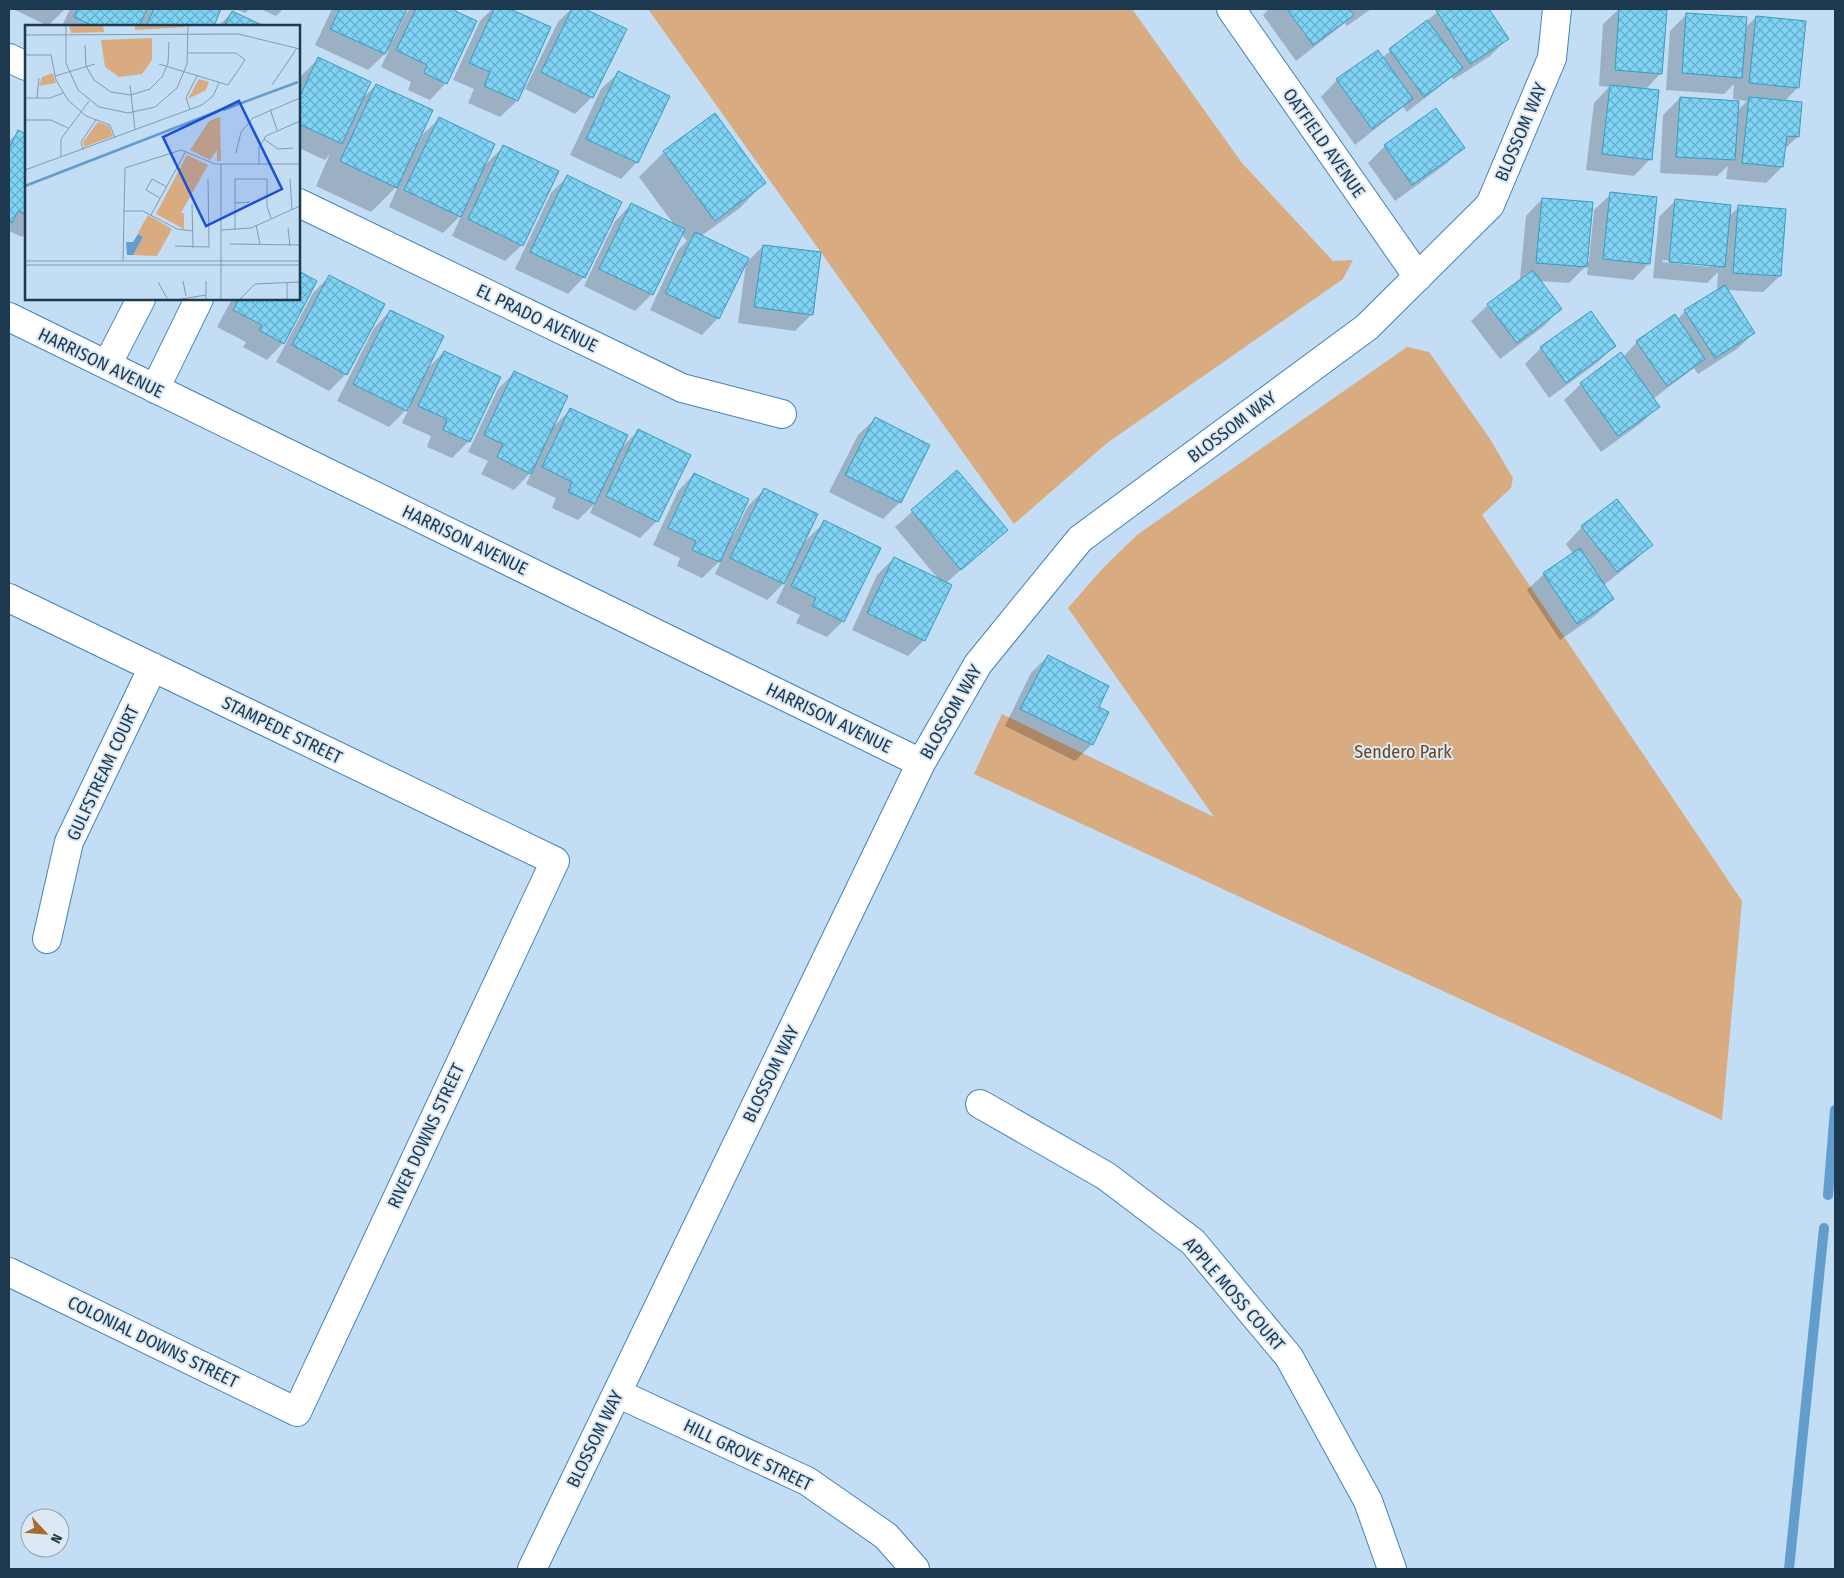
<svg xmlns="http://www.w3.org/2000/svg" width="1844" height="1578" viewBox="0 0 1844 1578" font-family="'Fira Sans Condensed',sans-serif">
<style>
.green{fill:#d8ab80}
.shadow{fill:#0003;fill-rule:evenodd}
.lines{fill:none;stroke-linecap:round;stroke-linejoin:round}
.stream{stroke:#639dcd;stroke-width:10}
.building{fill:url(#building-cross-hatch);stroke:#359dc0}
.minor-casing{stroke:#4284b9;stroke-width:30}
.minor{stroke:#fff;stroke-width:28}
.labels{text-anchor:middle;stroke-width:4;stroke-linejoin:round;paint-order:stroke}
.street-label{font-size:18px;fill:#1d3950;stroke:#dce9f4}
.park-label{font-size:18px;fill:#6b461e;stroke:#dce9f4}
.inset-river{fill:none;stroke:#639dcd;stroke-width:2.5}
.inset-road{fill:none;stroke:#819bb2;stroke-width:1}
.view{fill:#1d4ed8;fill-opacity:0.15;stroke:#1d4ed8;stroke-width:2.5}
.inset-edge{fill:none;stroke:#1d3950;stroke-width:2.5}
</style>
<defs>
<pattern id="building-cross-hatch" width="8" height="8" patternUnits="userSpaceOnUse" patternTransform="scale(1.25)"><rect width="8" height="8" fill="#7fd3f4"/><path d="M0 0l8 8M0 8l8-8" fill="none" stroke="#67acc8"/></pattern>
</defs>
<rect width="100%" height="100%" fill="#c3ddf4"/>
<path class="green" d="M 648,9 L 1132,9 L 1242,163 L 1333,261 L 1353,260 L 1343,279 L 1107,443 L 1014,524 Z
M 1407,347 L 1429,352 L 1490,439 L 1513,478 L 1511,488 L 1482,515 L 1742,901 L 1722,1120 L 974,774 L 1002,714 L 1214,817 L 1068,608 L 1103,568 L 1137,535 Z"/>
<path class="shadow" d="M 13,9 L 65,9 L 48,26 Z
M 70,9 L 220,9 L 212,26 L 62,26 Z
M 236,9 L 250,9 L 245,13 Z
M 260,9 L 283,9 L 276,16 Z
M 332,9 L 405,9 L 391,39 L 393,40 L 406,13 L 411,9 L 448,9 L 476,22 L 446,83 L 430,100 L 408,90 L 411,82 L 381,67 L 389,50 L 368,70 L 315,45 Z
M 492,9 L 507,9 L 550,28 L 517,101 L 500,117 L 468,103 L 474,89 L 453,80 L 480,21 Z
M 571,9 L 582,9 L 625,30 L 592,97 L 575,114 L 525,89 L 558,22 Z
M 1269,9 L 1371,9 L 1347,26 L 1345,23 L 1296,61 L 1263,15 Z
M 1441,9 L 1488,9 L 1507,39 L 1490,56 L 1453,80 L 1452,77 L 1407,112 L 1403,107 L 1355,145 L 1321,97 L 1337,80 L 1382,58 Z
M 1619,9 L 1666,11 L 1661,73 L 1645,90 L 1650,159 L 1634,176 L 1586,170 L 1594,103 L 1609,87 L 1599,86 L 1603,24 Z
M 232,13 L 261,26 L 218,26 Z
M 1687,14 L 1744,29 L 1756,17 L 1798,87 L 1784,102 L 1798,136 L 1784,150 L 1782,167 L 1766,183 L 1726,179 L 1728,166 L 1717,176 L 1660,173 L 1663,115 L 1680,98 L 1737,111 L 1747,101 L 1733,99 L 1734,84 L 1724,94 L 1666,90 L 1670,31 Z
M 318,59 L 362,99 L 376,85 L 416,143 L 418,144 L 422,135 L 439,119 L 483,167 L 504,146 L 522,245 L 505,261 L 452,236 L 462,214 L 443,233 L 389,207 L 399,184 L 371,212 L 316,186 L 330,154 L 325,160 L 299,148 L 299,81 L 302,75 Z
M 618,73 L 637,162 L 621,179 L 570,155 L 601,89 Z
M 1436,110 L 1463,148 L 1446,164 L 1395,201 L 1368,163 L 1385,146 Z
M 19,131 L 26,135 L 26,233 L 22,237 L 9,231 L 9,141 Z
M 664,152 L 764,183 L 740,208 L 701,236 L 718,318 L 702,335 L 650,310 L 678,250 L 687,241 L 681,234 L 652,294 L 635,311 L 584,286 L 615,221 L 631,205 L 675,226 L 639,177 Z
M 567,177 L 584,277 L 568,294 L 515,269 L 551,193 Z
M 1611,194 L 1649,263 L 1633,280 L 1587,275 L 1588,264 L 1569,283 L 1539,281 L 1560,309 L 1544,326 L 1500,359 L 1471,321 L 1488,305 L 1523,279 L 1520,279 L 1526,216 L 1542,199 L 1586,261 L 1589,261 L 1594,210 Z
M 1675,201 L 1728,217 L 1739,207 L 1780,276 L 1763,292 L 1726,290 L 1754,333 L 1737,349 L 1698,374 L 1694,368 L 1653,399 L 1658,407 L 1641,423 L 1601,452 L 1564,400 L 1581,384 L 1623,357 L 1637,342 L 1677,320 L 1685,311 L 1720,289 L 1717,289 L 1718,272 L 1707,283 L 1653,278 L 1659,217 ZM 1663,260 L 1710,264 L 1710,267 L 1662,262 Z
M 763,246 L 812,314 L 795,331 L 738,323 L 746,263 Z
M 299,273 L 316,282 L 283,343 L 267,360 L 243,347 L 246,342 L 217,327 L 232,299 L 299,299 Z
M 330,276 L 346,374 L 329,391 L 276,362 L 313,293 Z
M 390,311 L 426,370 L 444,352 L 499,377 L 469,441 L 452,458 L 427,447 L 431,436 L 402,423 L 410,406 L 389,427 L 337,401 L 374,328 Z
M 1615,346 L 1598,362 L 1549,398 L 1525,364 L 1541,348 Z
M 515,372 L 552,428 L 570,410 L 620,449 L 638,431 L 657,521 L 640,538 L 590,513 L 594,504 L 578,520 L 552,508 L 556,498 L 526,484 L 532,471 L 514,490 L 481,474 L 488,461 L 468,452 L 498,389 Z
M 875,419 L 900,502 L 883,519 L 829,492 L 858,435 Z
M 957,472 L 1006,530 L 946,583 L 924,640 L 908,656 L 852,630 L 877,575 L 894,558 L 939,580 L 895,527 Z
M 694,474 L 733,536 L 748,506 L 765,489 L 803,543 L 825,522 L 843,621 L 827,637 L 796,623 L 800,615 L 776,603 L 787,580 L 767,600 L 715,574 L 722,559 L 702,578 L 677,566 L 680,558 L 653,545 L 678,491 Z
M 1582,527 L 1651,545 L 1634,561 L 1604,585 L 1613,599 L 1596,615 L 1560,640 L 1527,590 L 1544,574 L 1573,554 L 1566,544 Z
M 1048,656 L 1097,707 L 1092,744 L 1075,761 L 1005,726 L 1031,673 Z"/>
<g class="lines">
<path class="stream" d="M 1828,1195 L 1835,1110
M 1789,1569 L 1824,1228"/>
</g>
<path class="building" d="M 78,9 L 147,9 L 139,26 L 93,26 L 74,17 Z
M 154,9 L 221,9 L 214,26 L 146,26 Z
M 340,9 L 407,9 L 385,54 L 330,29 Z
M 416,9 L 451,9 L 477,21 L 447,84 L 424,73 L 427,65 L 396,50 Z
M 494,9 L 510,9 L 551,27 L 518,101 L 484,86 L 490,72 L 469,63 Z
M 572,9 L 585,9 L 627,29 L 593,98 L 541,72 Z
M 1287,9 L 1349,9 L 1354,15 L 1313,45 Z
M 1439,9 L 1489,9 L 1509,39 L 1470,64 L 1436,10 Z
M 1619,9 L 1667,10 L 1662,74 L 1615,70 Z
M 232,11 L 264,26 L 224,26 Z
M 1686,13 L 1747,17 L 1742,78 L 1682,73 Z
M 1756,16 L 1806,21 L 1799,88 L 1749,83 Z
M 1427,20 L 1463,68 L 1424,97 L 1389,49 Z
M 1378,50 L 1413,99 L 1372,129 L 1336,79 Z
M 318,57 L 371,82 L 342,144 L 299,124 L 299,98 Z
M 618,71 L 670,96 L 638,163 L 586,139 Z
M 376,84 L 433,110 L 397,188 L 340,161 Z
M 1610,85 L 1659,90 L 1652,160 L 1602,154 Z
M 1680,97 L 1739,101 L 1735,160 L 1676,157 Z
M 1749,97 L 1802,102 L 1799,137 L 1787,136 L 1783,167 L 1742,163 Z
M 1436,108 L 1465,148 L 1412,185 L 1384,145 Z
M 715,113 L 766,183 L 715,221 L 663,151 Z
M 439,117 L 495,144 L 461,217 L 404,190 Z
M 18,130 L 26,134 L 26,215 L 18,211 L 12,223 L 9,221 L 9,149 Z
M 503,145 L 559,171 L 523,246 L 468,219 Z
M 567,175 L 622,202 L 585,278 L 530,252 Z
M 1610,192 L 1657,197 L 1650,264 L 1603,259 Z
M 1542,198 L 1593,202 L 1587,267 L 1536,263 Z
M 1675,199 L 1731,205 L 1725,267 L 1669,262 Z
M 631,203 L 685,229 L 653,295 L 599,269 Z
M 1738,205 L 1786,209 L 1781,276 L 1733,273 Z
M 695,232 L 749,258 L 719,319 L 665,293 Z
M 763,245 L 821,252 L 813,315 L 754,307 Z
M 1533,270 L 1562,309 L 1517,343 L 1487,304 Z
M 299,271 L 317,281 L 284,344 L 259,330 L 262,325 L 233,310 L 239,299 L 299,299 Z
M 329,275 L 385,304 L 347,375 L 292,345 Z
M 1725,285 L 1755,333 L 1715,358 L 1684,310 Z
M 390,310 L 444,336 L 407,411 L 353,384 Z
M 1591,311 L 1616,346 L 1566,383 L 1540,347 Z
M 1675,314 L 1705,359 L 1667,386 L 1636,341 Z
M 444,351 L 501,377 L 470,442 L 443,430 L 447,419 L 418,406 Z
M 1621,352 L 1660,407 L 1618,436 L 1580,383 Z
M 514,371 L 568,396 L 531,474 L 497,457 L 503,444 L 484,435 Z
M 570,408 L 628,435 L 595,504 L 568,492 L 572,482 L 542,467 Z
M 875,417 L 930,445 L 901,503 L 845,475 Z
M 638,429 L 691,455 L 658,522 L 606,496 Z
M 957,470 L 1008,530 L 961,570 L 911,510 Z
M 694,473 L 749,499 L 720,562 L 692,550 L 696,541 L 668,528 Z
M 764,488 L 818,514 L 784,584 L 730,558 Z
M 1617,499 L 1653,545 L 1617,572 L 1581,526 Z
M 824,520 L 881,548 L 844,622 L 812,606 L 816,598 L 791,586 Z
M 1580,548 L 1614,599 L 1577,624 L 1543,573 Z
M 894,557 L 952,585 L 925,641 L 867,613 Z
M 1048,655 L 1109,686 L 1099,707 L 1109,712 L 1093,745 L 1020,709 Z"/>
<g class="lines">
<defs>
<path id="minor" d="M 1231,9 L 1418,277
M 9,58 L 26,66
M 299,203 L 682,388 L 782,414
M 9,317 L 921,763
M 107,365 L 141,299
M 155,389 L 199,299
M 9,598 L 555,861 L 297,1412 L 9,1272
M 47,939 L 69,842 L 153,667
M 980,1104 L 1106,1176 L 1193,1242 L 1289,1357 L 1368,1501 L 1392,1569
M 617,1393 L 807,1481 L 886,1536 L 915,1569
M 532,1569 L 921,763 L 978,664 L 1080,539 L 1367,327 L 1490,205 L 1552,58 L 1557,9"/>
</defs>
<use href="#minor" class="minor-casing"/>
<use href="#minor" class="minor"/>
</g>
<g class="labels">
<g class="street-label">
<text transform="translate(1521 132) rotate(-67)" y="6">BLOSSOM WAY</text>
<text transform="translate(1324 143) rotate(55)" y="6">OATFIELD AVENUE</text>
<text transform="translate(537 318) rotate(26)" y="6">EL PRADO AVENUE</text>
<text transform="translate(101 363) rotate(26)" y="6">HARRISON AVENUE</text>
<text transform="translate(1232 427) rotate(-37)" y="6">BLOSSOM WAY</text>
<text transform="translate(465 540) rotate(26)" y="6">HARRISON AVENUE</text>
<text transform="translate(951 712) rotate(-60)" y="6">BLOSSOM WAY</text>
<text transform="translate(829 718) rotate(26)" y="6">HARRISON AVENUE</text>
<text transform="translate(282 730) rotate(26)" y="6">STAMPEDE STREET</text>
<text transform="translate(103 773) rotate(-65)" y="6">GULFSTREAM COURT</text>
<text transform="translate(771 1074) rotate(-64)" y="6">BLOSSOM WAY</text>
<text transform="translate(426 1136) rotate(-65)" y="6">RIVER DOWNS STREET</text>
<text transform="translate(1234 1294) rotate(49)" y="6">APPLE MOSS COURT</text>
<text transform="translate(153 1342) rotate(26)" y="6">COLONIAL DOWNS STREET</text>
<text transform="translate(595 1439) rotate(-64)" y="6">BLOSSOM WAY</text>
<text transform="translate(748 1455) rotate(26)" y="6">HILL GROVE STREET</text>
</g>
<g class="park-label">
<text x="1403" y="758">Sendero Park</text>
</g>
</g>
<g transform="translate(25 25)">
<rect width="275" height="275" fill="#c3ddf4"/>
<path d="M 44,0 L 78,0 L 79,7 L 46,8 ZM 110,0 L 160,0 L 160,2 L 110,5 ZM 127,13 L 127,35 L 117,49 L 94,52 L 80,42 L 76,15 ZM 28,48 L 31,58 L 14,61 L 17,52 ZM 174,54 L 184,57 L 181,65 L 163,74 ZM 195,92 L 196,136 L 192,136 L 192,125 L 185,135 L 165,125 L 184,96 ZM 73,97 L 84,101 L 88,111 L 59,122 L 58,117 ZM 162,130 L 183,140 L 156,188 L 159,188 L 159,204 L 131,189 ZM 123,190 L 147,204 L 132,231 L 108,230 L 118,212 L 113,209 L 114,206 Z" fill="#d8ab80"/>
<path d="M 113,209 L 118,212 L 108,230 L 102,230 L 101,217 L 108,217 Z" fill="#639dcd"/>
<path class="inset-river" d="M 198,85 L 273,57M 0,161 L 196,85"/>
<path class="inset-road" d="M 41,0 L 41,38 L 53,65 L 74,82 L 103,88 L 130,82 L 152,63 L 162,39 L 163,0M 0,10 L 213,9 L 275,24M 60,20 L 61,41 L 69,55 L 86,67 L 106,70 L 125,64 L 137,52 L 143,38 L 144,17M 0,30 L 26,30 L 31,55 L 43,75 L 61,91 L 85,100 L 90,113M 134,39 L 203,60 L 220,35 L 211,28 L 163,28M 30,51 L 70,39M 105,60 L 110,105M 247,60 L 272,23M 0,73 L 25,73 L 38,68M 12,73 L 14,53M 165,84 L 161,73 L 172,51M 245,84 L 252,105M 0,95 L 26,95 L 43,103M 239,114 L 253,124 L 268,123M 58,125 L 56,117 L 71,95M 211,128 L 216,107 L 228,93 L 275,73M 36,131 L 36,114 L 64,76M 234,139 L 234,122 L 241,111 L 275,96M 0,145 L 177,80 L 188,71 L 194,58M 265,154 L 267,184M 135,173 L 121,165 L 127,154 L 142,162M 210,178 L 225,177M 167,179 L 168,223M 98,186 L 118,186 L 152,204 L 168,206M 126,190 L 161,126M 231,200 L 235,219M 263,203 L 265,221M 196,205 L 226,203 L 275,181M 210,205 L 210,154 L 242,154 L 242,181 L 246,193M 205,219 L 275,220M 150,221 L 184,222 L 183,154M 0,236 L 275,236M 98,236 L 100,143 L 156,125 L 190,139 L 275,139M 0,240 L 275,240M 158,256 L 161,271M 133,257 L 143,275M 262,257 L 262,275M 150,275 L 181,270M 181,275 L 181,256M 196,275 L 196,139M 214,275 L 230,259 L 275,257"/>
<path class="view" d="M 214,76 L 257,164 L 181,201 L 138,112 Z"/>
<rect width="275" height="275" class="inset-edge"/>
</g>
<rect width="1844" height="1578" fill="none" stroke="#1d3950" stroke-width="20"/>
<g transform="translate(45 1533) rotate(116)"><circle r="24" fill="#dce9f4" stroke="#90a3b2"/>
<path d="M0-4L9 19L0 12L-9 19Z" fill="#a66c2c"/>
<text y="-8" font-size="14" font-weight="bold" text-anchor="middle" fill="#1d3950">N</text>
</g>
</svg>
